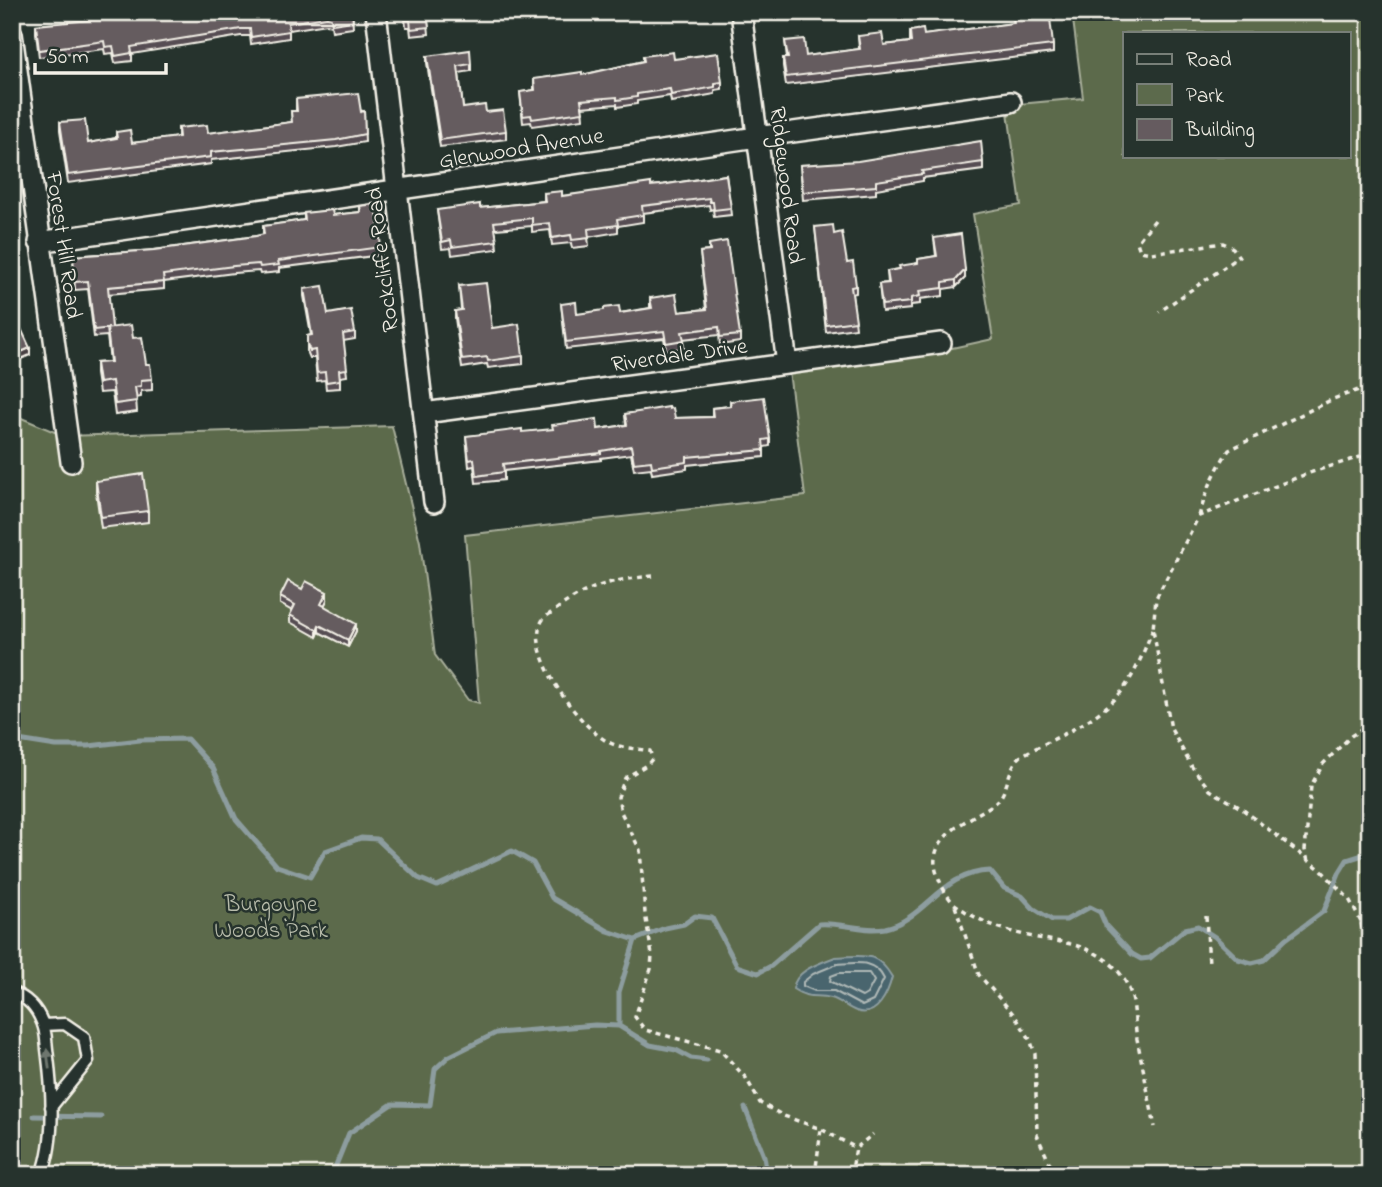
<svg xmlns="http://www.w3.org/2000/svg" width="1382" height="1187" viewBox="0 0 1382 1187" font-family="'Indie Flower',sans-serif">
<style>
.green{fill:#5c6a4c;stroke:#a8ae9a;stroke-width:2;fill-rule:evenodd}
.water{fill:#49656e;stroke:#8d9d9f;stroke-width:2}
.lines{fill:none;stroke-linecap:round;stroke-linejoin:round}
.shore{stroke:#b0b9b7;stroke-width:2}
.stream{stroke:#8d9d9f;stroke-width:5}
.lane-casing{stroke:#f4f1e8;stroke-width:15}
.street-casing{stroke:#f4f1e8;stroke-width:24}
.path{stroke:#f4f1e8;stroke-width:3.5;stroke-dasharray:5 5;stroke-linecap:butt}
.lane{stroke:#26332d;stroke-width:10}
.street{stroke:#26332d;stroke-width:19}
.wall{fill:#574e52;stroke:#f4f1e8;stroke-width:2}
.shaded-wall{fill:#474042;stroke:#f4f1e8;stroke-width:2}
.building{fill:#655b5f;stroke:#f4f1e8;stroke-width:2}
.oneway{fill:#6e766e}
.labels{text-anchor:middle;stroke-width:5;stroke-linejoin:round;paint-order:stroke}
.street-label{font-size:23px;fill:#f4f1e8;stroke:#26332d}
.park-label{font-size:23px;fill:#b7bbaa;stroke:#26332d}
</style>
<rect width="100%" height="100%" fill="#26332d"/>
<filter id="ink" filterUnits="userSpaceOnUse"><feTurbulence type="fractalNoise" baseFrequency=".0143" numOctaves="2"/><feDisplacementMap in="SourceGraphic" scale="14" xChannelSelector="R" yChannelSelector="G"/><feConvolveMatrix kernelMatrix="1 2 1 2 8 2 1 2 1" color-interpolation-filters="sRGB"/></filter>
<g filter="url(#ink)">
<path class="green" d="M 1072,12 L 1370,12 L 1370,1175 L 12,1175 L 12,414 L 64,436 L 392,426 L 420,542 L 435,655 L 468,700 L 479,703 L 465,535 L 805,496 L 788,364 L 943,350 L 993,339 L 973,214 L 1021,205 L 1007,105 L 1083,98 ZM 1125,33 L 1349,33 L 1349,156 L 1125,156 Z"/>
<path class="water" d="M 835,957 C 864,956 876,950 892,977 C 888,993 877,1019 856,1011 C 847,1008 840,1000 831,998 C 815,994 810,1000 793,989 C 795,970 820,963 835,957 Z"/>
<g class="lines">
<path class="shore" d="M 837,964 C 856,963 875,959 884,979 L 873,1001 L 862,1006 L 834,991 L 815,991 L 803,986 L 803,982 L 813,974 Z
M 839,973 L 869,973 L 874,981 L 867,994 L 862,997 L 830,981 L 831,976 Z"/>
<path class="stream" d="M 12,739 L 56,746 L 89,746 L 140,740 L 187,739 L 213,768 L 236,819 L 277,866 L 310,877 L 325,851 L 361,838 L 377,839 L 418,878 L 437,886 L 512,851 L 533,863 L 552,898 L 608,931 L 635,940 L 665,928 L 684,924 L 695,916 L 712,918 L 737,966 L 758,973 L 771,966 L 819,924 C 841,922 862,932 885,928 C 926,919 941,872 990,871 L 1004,888 L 1022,896 L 1033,908 L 1052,920 L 1066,920 L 1090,907 L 1100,912 L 1106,926 L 1132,954 L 1141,959 L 1150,958 L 1185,929 L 1198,926 L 1215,937 L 1238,959 L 1252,963 L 1264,960 L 1286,939 L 1324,911 L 1339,873 L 1347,860 L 1366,854 L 1370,856
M 619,1026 L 650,1045 L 676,1050 L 691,1058 L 707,1060
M 745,1108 L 764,1156 L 767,1175
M 34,1116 L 101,1117
M 332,1175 L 349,1133 L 392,1104 L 430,1105 L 435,1069 L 448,1057 L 496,1033 L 595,1025 L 619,1026 L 619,992 L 635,940"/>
<defs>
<path id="lane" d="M 12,993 C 27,997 37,1009 42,1022 C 46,1030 46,1041 47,1049 C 52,1088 56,1138 42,1175
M 43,1025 L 65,1024 L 84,1037 L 88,1061 L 51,1107"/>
<path id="street" d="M 376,12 L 434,502
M 741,12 L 787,364
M 12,34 L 71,462
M 39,242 L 757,137 L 1011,102
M 424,413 L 941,343"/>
</defs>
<use href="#lane" class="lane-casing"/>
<use href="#street" class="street-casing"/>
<path class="path" d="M 1155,220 L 1137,242 L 1140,251 L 1151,253 L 1223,243 L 1233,248 L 1239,257 L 1159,312
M 1199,516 C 1206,492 1215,470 1229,450 L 1333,399 L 1370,386
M 653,576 C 613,580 592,584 558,608 C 553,612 545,616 542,621 C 524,654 580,727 608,742 C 622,749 635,748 650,751 L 652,759 L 648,764 L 625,778 L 618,797 L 621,812 L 640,850 L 645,913 L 652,955 L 651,969 L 635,1017 L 645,1030 L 720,1050 L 746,1078 L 760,1103 L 784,1116 L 821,1129 L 856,1148 L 873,1134
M 1153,629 C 1143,653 1134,679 1115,699 C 1097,717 1071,731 1048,742 C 1039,747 1028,751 1020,757 C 1007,767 1009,793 995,803 C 971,820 924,836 937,874 C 941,885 947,898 956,905 C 987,928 1023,936 1061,942 C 1095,948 1125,965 1133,1002 C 1135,1014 1135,1027 1137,1039 C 1143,1068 1149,1098 1155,1127
M 1308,861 L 1305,850 L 1311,786 L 1323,764 L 1351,736 L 1370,723
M 955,906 L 979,975 L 1015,1016 L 1030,1039 L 1035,1054 L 1037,1135 L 1050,1164 L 1058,1175
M 1206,916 L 1209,964
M 1361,922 L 1349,899 L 1321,870 L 1241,808 L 1210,790 L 1192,767 L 1171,729 L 1153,629 L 1156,598 L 1199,516 L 1309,473 L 1370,454
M 1370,923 L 1361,922 L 1368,966 L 1370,1013
M 815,1175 L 821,1129
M 851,1175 L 856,1148"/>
<use href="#lane" class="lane"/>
<use href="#street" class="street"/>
</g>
<path class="wall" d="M 352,12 L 353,28 L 332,31 L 331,25 L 327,24 L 289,30 L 289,38 L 251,44 L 250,36 L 241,36 L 132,54 L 132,61 L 115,63 L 113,53 L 105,54 L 104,49 L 39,57 L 36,33 L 36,25 L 120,18 Z
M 404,12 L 433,12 L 427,13 L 429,34 L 411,36 L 410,27 L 406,27 Z
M 1013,12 L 1034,19 L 1053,45 L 1053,53 L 786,85 L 783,66 L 783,58 L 787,58 L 785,41 L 806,56 L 859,49 L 858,36 L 884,45 L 910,42 L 910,31 L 924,35 L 1013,23 Z
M 427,56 L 471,64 L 471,71 L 459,73 L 463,108 L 486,112 L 506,131 L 506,139 L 440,147 L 427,63 Z
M 643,56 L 674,59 L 722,82 L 722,89 L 715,90 L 715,94 L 671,102 L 670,96 L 637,101 L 637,104 L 617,107 L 617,104 L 582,107 L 583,119 L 532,126 L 531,122 L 523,123 L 520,92 L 534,90 L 534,79 L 582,75 L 643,61 Z
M 296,99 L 364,111 L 365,142 L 336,147 L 211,160 L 211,164 L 68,183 L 60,130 L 60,122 L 88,143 L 116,138 L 116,132 L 132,143 L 178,137 L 178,128 L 208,133 L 292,122 L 291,111 L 296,111 Z
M 983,162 L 983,170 L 923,178 L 923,181 L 876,189 L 876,194 L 803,200 L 800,165 Z
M 726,175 L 731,215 L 714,217 L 713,209 L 710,210 L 709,205 L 643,213 L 643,222 L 618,226 L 618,232 L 588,237 L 589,246 L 572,248 L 571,243 L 552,245 L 550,230 L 532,232 L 532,226 L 495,229 L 497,249 L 452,255 L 451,248 L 442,249 L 437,210 L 480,208 L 544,201 L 544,193 L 562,196 L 651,186 L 661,185 Z
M 360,206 L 381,247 L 381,255 L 279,268 L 279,272 L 260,274 L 259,271 L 234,273 L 164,282 L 164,289 L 108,294 L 112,328 L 133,338 L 152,379 L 152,390 L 141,391 L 141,397 L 136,398 L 137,412 L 115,415 L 112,392 L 99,393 L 96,374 L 96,363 L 110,362 L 107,336 L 94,337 L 88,289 L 75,290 L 73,256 L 154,250 L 256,236 L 263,235 L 263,226 L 304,220 L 304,213 L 333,215 L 360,212 Z
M 815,227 L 834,234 L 847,263 L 856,286 L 856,293 L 852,294 L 856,328 L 826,332 Z
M 934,238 L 965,278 L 956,287 L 943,289 L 943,296 L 920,299 L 920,304 L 911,305 L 911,309 L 882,312 L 879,284 L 888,283 L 887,271 L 900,269 L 918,263 L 918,259 L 936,256 Z
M 709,244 L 740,335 L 740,342 L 720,345 L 719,335 L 683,339 L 684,348 L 666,350 L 664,338 L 566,349 L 561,304 L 577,314 L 620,313 L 650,308 L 650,298 L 679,312 L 706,309 L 700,252 L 709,251 Z
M 459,286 L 492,328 L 523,356 L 523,364 L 488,368 L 487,364 L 462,368 L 455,318 L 455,311 L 461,310 Z
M 304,289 L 328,314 L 355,332 L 355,339 L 343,341 L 347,376 L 340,377 L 340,388 L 326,389 L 325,380 L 317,381 L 315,358 L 310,358 L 307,351 L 307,336 L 311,335 L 304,296 Z
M 730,401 L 770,439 L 770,446 L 764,447 L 764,457 L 687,465 L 687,469 L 652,474 L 651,468 L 634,470 L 631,454 L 601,458 L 601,460 L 504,471 L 504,480 L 476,483 L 474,466 L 469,467 L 466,436 L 598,429 L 626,425 L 625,414 L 669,409 L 675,418 L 712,417 L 712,408 L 730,406 Z
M 96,481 L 148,511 L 148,522 L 101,528 L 96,492 Z
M 302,589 L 327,600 L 324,606 L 356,631 L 348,647 L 319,632 L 317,637 L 290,622 L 290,615 L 292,611 L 280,604 L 280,597 Z"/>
<path class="shaded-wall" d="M 965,270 L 965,278 L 956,287 L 956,280 Z
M 30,348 L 30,355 L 12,363 L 12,356 Z
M 327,592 L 327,600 L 321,612 L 321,604 Z
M 356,624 L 356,631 L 348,647 L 348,640 Z
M 319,625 L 319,632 L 317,637 L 317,630 Z"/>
<path class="building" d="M 157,12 L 352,12 L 353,21 L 332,24 L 331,18 L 327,17 L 288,23 L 289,31 L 251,37 L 250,29 L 241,29 L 131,47 L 132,53 L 115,56 L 113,46 L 105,47 L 104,41 L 39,50 L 36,25 L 101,19 L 101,17 L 119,14 L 120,18 Z
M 405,12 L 427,12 L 429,27 L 411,29 L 410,20 L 406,20 Z
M 1013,12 L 1033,12 L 1034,19 L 1050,18 L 1053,45 L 786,77 L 783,58 L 788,58 L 785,41 L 804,39 L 806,56 L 860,49 L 858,36 L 882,33 L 884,45 L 911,42 L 910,31 L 923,29 L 924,35 L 1014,23 Z
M 470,50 L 471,64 L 458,66 L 463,108 L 485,105 L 486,112 L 503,110 L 506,131 L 440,140 L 427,56 Z
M 673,52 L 674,59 L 718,53 L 722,82 L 715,83 L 715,87 L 671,95 L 670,89 L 637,94 L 637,97 L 617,100 L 617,97 L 581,100 L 583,112 L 532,119 L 531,115 L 523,116 L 520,92 L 535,90 L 534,79 L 582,72 L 582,75 L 644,61 L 643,56 Z
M 358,93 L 361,112 L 364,111 L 365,134 L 336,140 L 211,152 L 211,157 L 68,175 L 60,122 L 85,120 L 88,143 L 117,138 L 116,132 L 130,130 L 132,143 L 179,137 L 178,128 L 207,125 L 208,133 L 292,122 L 291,111 L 297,111 L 296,99 Z
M 981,141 L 983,162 L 922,171 L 923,174 L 876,181 L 876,186 L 803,192 L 800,165 L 858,161 Z
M 726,175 L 731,208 L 714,210 L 713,202 L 710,202 L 709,198 L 642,206 L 643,215 L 617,219 L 618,225 L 588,229 L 589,238 L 572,240 L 571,235 L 552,238 L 550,223 L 532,225 L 532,218 L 494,222 L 497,241 L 452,247 L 451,240 L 442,242 L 437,210 L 480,204 L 480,208 L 545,201 L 544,193 L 562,191 L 562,196 L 651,183 L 651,186 L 661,185 Z
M 376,204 L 381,247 L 278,261 L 279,265 L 260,267 L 259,264 L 234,266 L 163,275 L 164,282 L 108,287 L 112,328 L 94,330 L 88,281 L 75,282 L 73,256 L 154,250 L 256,236 L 264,234 L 263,226 L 305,220 L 304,213 L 332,210 L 333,215 L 361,212 L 360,206 Z
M 833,225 L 834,234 L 842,232 L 847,263 L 853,262 L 856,286 L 851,287 L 856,321 L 826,325 L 815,227 Z
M 961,234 L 965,270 L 956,280 L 943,282 L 943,288 L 919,291 L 920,296 L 911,298 L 911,302 L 882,305 L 879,284 L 889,283 L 887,271 L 900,269 L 899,266 L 918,263 L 918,259 L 937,256 L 934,238 Z
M 727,241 L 740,335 L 720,337 L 719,327 L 682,332 L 684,340 L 666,343 L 664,331 L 566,342 L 561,304 L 576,302 L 577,314 L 604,310 L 604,308 L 619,306 L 620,313 L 652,308 L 650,298 L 676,294 L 679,312 L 707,309 L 700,252 L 710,251 L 709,244 Z
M 486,283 L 492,328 L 519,324 L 523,356 L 488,361 L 487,357 L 462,360 L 455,311 L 462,310 L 459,286 Z
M 323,286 L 328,314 L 351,310 L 355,332 L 343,334 L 347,369 L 339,370 L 340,380 L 326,382 L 325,372 L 317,373 L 315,350 L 310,351 L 307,344 L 307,336 L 312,335 L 304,289 Z
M 18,322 L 30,348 L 12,356 L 12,324 Z
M 131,325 L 133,338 L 142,337 L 146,364 L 150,364 L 152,379 L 141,380 L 141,386 L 135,387 L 137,401 L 115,404 L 112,381 L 99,383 L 96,363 L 111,362 L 107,328 Z
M 764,397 L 770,439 L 763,440 L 764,450 L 687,457 L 687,462 L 652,467 L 651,461 L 634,463 L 631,446 L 601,451 L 601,453 L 503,464 L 504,472 L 476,476 L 474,459 L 469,460 L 466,436 L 522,429 L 522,432 L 553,429 L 552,425 L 597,419 L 598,429 L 627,425 L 625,414 L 669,407 L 669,409 L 673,408 L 675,418 L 713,417 L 712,408 L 731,406 L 730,401 Z
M 143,474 L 148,511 L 101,517 L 96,481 Z
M 288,581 L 302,589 L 306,581 L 327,592 L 321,604 L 356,624 L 348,640 L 319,625 L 317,630 L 290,615 L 295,605 L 280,597 Z"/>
<defs><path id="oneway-solid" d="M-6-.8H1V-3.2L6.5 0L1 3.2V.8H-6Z" transform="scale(1.75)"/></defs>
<use class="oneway" href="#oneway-solid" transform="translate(48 1059) rotate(-97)"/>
</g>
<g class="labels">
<g class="street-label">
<text transform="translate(521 147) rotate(-9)" y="8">Glenwood Avenue</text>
<text transform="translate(788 185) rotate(83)" y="8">Ridgewood Road</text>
<text transform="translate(65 245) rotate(82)" y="8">Forest Hill Road</text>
<text transform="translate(381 260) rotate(-97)" y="8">Rockcliffe Road</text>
<text transform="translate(679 354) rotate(-8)" y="8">Riverdale Drive</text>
</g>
<g class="park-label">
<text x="271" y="911">Burgoyne<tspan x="271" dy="26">Woods Park</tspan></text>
</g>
</g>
<rect width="1382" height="1187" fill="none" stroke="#26332d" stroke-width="42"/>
<rect x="21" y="21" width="1340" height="1145" fill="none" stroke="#f4f1e8" stroke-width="2.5" filter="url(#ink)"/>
<rect x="1123" y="32" width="228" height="126" fill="#26332d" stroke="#787f78" stroke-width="2"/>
<rect x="1137" y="54" width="35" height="10" fill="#26332d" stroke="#787f78" stroke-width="2"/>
<text x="1186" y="66" font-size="21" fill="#f4f1e8">Road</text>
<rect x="1137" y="84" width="35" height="21" fill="#5c6a4c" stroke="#787f78" stroke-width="2"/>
<text x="1186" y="102" font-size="21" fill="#f4f1e8">Park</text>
<rect x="1137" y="119" width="35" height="21" fill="#655b5f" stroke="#787f78" stroke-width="2"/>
<text x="1186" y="136" font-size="21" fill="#f4f1e8">Building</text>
<path d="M35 63v10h131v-10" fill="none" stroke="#f4f1e8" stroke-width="3.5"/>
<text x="46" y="63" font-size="21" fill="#f4f1e8" stroke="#26332d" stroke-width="5" paint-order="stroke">50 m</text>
</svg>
